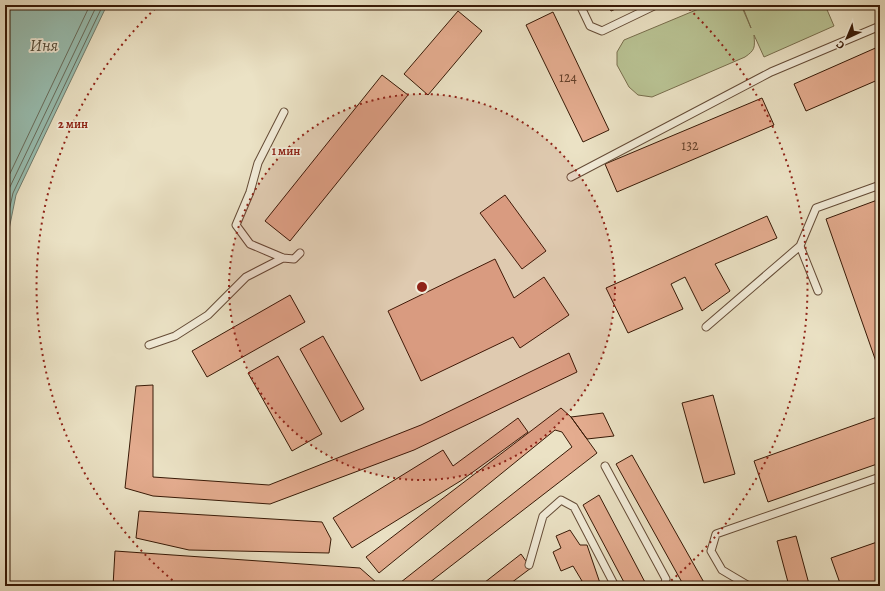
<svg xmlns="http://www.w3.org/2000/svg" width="885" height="591" viewBox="0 0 885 591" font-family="Alegreya,serif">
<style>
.green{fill:#b9c394;stroke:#786e4d}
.water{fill:#98beb1;stroke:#717c6d}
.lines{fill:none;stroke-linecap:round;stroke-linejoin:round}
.shore{stroke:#686c5c;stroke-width:1}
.building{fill:#e4ac8f;stroke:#371906}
.lane-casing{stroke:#644b36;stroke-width:9}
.lane{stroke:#f2ecd9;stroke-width:7}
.ring{fill:none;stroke:#8f2418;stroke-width:2;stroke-dasharray:2 4}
.labels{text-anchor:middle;stroke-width:3.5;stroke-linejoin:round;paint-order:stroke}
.number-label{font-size:14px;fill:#623e28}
.water-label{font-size:17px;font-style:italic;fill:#544b39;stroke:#f2ecd9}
.centre{fill:#8f2418;stroke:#f2ecd9;stroke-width:2}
.ring-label{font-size:12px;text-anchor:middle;font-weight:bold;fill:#8f2418;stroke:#f2ecd9;stroke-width:3.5;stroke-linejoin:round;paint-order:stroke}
</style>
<rect width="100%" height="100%" fill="#ebe2c5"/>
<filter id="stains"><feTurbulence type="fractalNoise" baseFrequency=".005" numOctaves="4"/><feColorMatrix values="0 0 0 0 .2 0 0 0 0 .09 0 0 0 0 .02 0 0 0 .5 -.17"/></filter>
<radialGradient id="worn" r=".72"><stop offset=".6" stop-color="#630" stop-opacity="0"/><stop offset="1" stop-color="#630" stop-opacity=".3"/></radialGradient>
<path class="green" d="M 708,5 L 741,5 L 751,28 L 742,5 L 825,5 L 834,26 L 764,57 L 754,35 C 755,48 755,50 745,57 L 652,97 L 638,95 L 629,87 L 617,65 L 617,52 L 624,40 Z"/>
<path class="water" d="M 5,5 L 107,5 L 16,195 L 5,249 Z"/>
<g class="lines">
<path class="shore" d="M 5,184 L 90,5
M 5,205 L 8,191 L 97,5
M 5,229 L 13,193 L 103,5"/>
</g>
<path class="building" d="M 608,5 L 625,5 L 611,11 Z
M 458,11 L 482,31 L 428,95 L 404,74 Z
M 553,12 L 609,130 L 583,142 L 526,25 Z
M 880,46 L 880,79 L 806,111 L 794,84 Z
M 382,75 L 408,95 L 290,241 L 265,221 Z
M 762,98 L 774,125 L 617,192 L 605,164 Z
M 505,195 L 546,251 L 522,269 L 480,213 Z
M 880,199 L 880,373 L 826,219 Z
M 767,216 L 777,238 L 715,264 L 730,291 L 702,311 L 685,277 L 671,284 L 683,309 L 628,333 L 606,288 Z
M 495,259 L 514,298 L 544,277 L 569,315 L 520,348 L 513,337 L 421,381 L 388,311 Z
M 290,295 L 305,322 L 207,377 L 192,351 Z
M 323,336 L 364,409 L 341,422 L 300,349 Z
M 569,353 L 577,372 L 414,450 L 270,504 L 153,496 L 125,488 L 136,386 L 153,385 L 153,477 L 269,485 L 421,425 Z
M 278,356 L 322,434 L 292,451 L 248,373 Z
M 713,395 L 735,474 L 704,483 L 682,403 Z
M 561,408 L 571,417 L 597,453 L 425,586 L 396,586 L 572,447 L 562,432 L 555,430 L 379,573 L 366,557 Z
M 603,413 L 614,436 L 587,439 L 571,417 Z
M 880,416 L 880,463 L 768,502 L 754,461 Z
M 518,418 L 528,432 L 462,480 L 352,548 L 333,518 L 443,450 L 453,466 Z
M 632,455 L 706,586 L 684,586 L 616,464 Z
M 599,495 L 647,586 L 626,586 L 583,505 Z
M 139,511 L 322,522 L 331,539 L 329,553 L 189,550 L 136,538 Z
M 570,530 L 580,545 L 587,545 L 601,586 L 567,586 L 582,581 L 573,566 L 561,571 L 553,552 L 561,548 L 556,536 Z
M 796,536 L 809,584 L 801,586 L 789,586 L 777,541 Z
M 880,541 L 880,586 L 841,586 L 831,558 Z
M 115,551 L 360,568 L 377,583 L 377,586 L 113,586 Z
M 521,554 L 531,568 L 507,586 L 480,586 Z"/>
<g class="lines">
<defs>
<path id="lane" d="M 580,5 L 590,26 L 602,31 L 656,5
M 284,112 L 258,163 L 250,192 L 236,225 L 250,244 L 283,258 L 294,259 L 300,253
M 571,177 L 771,72 L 880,26
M 818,291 L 800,246 L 816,208 L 880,185
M 706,327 L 800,246
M 149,345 L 175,336 L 208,315 L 246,277 L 283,258
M 605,466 L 666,579 L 664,586
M 529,565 L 543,516 L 561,500 L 574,507 L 615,586
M 106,586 L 115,586
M 749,586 L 722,570 L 711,551 L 716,534 L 880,477"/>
</defs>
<use href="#lane" class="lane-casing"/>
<use href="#lane" class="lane"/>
</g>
<circle cx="422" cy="287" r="193" fill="#8f2418" fill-opacity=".12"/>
<g class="ring">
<circle cx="422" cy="287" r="193"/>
<path d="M177 584A385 385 0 0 1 159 5M685 5A385 385 0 0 1 667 584"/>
</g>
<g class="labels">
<g class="number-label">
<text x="568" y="82">124</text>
<text x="690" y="150">132</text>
</g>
<g class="water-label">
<text x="44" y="51">Иня</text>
</g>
</g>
<circle cx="422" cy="287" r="6" class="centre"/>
<g class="ring-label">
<text x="73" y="128">2 мин</text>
<text x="286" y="155">1 мин</text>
</g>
<rect width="885" height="591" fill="none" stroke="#ebe2c5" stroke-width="20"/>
<rect x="6" y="6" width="873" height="579" fill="none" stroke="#371906" stroke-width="2"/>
<rect x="10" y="10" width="865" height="571" fill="none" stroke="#371906"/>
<g transform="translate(847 38) rotate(224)" stroke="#f2ecd9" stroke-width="3" paint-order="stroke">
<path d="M0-3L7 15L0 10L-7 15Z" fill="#371906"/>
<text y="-6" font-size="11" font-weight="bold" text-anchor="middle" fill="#371906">С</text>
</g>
<rect width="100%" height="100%" filter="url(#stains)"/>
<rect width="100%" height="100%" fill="url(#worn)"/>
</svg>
